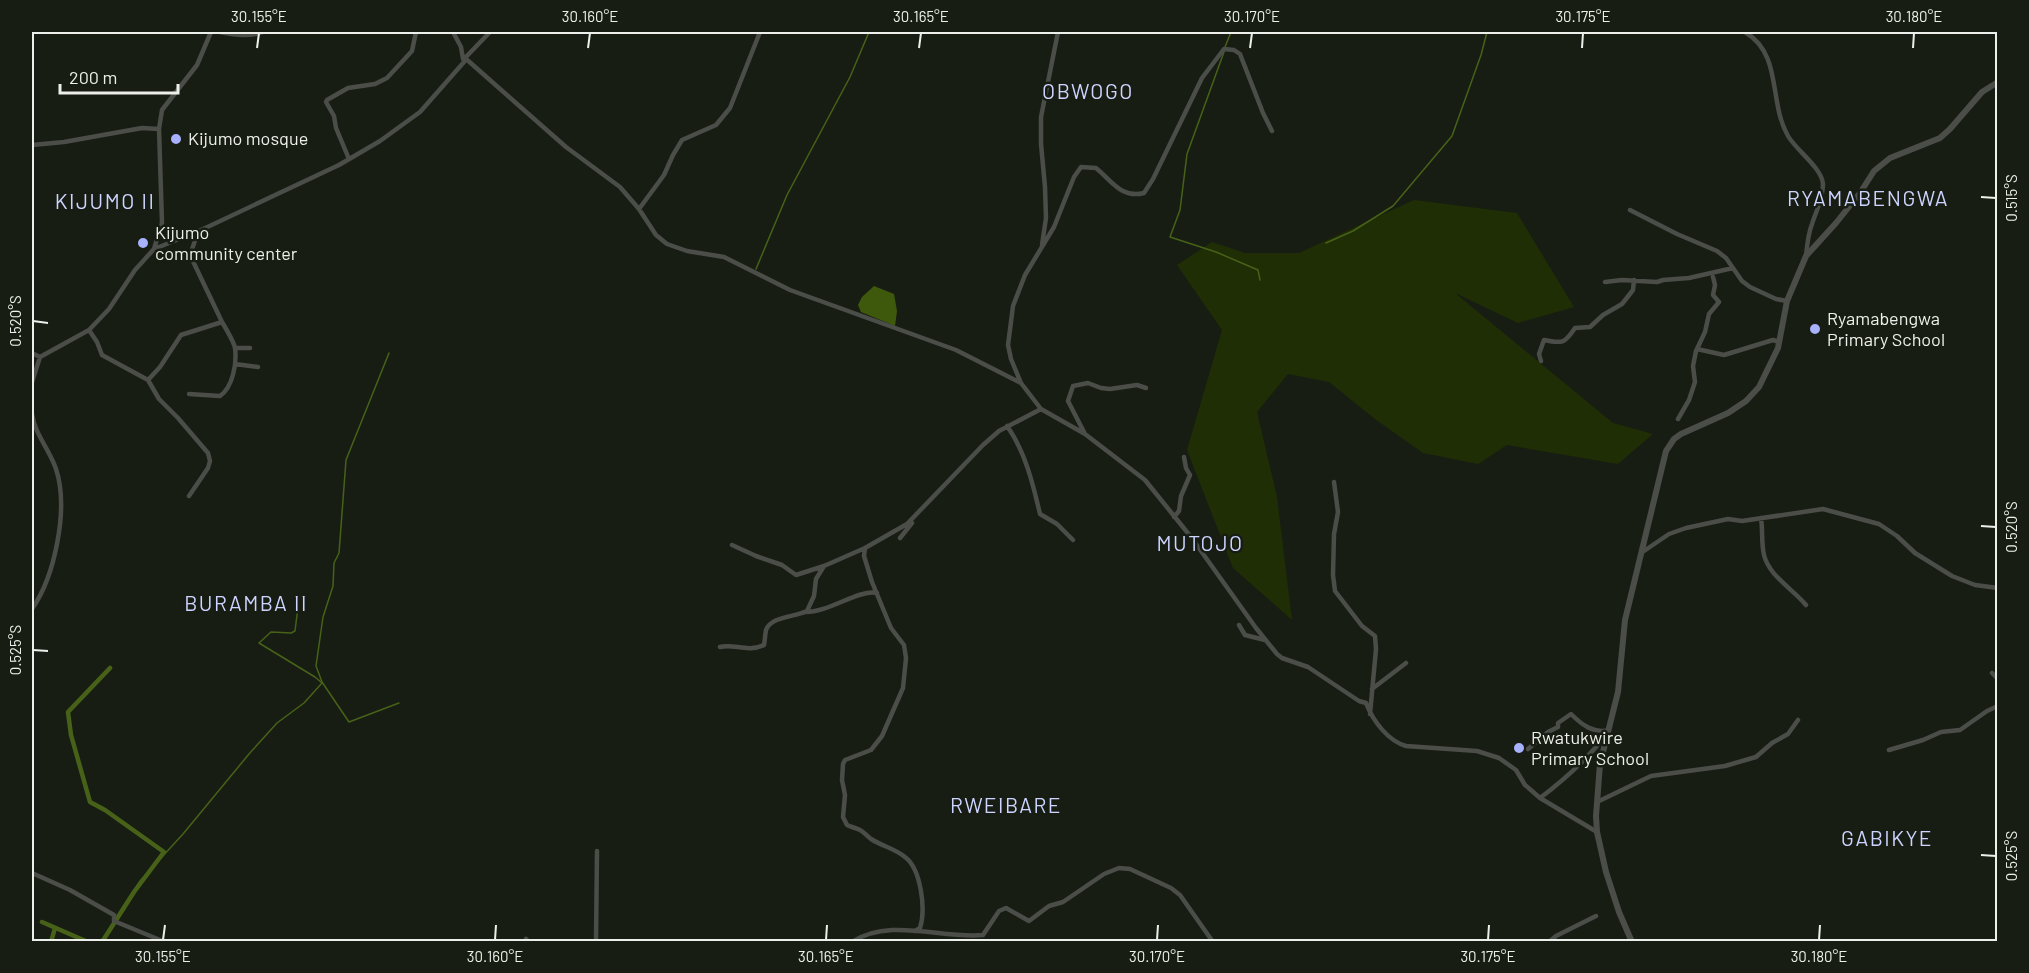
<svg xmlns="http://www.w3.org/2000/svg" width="2029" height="973" viewBox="0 0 2029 973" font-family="Barlow,sans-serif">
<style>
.green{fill:#1f2e04}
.forest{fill:#3e590c}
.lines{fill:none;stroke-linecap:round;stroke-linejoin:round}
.stream{stroke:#476218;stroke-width:1.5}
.canal{stroke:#476218;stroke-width:4.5}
.minor{stroke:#4b4d49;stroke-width:4.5}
.tertiary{stroke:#4b4d49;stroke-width:6}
.ticks{fill:none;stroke:#edf0ea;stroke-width:2}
.poi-dot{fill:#a7b1fc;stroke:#181d13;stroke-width:2}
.labels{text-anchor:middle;stroke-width:5;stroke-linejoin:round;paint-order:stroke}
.poi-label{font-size:18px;fill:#edf0ea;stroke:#181d13;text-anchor:start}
.quarter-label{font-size:21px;letter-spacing:1.5px;fill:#cdd4ff;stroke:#181d13}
.neatline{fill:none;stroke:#edf0ea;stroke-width:2}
.ticks-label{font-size:15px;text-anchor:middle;fill:#edf0ea}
</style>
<rect width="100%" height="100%" fill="#181d13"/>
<path class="green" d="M 1414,200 L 1517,213 L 1574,307 L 1518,323 L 1455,293 L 1613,423 L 1653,434 L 1618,464 L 1507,445 L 1478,464 L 1423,453 L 1375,419 L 1329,382 L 1288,374 L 1257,412 L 1277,497 L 1292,620 L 1233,568 L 1187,450 L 1222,330 L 1177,265 L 1212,242 L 1245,253 L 1299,253 Z"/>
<path class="forest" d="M 874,286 L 894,294 L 897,311 L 895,326 L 861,312 L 858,305 L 862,297 Z"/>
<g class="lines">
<path class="stream" d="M 1225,47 L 1231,32
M 1224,52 L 1187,154 L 1180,210 L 1170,237 L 1216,252 L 1258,270 L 1260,280
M 1326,243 L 1353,231 L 1393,206 L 1452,136 L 1481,55 L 1487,32
M 756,269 L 787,195 L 850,77 L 869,32
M 389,353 L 346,460 L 339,553 L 334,563 L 333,586 L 323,617 L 316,666 L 322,682 L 349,722 L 399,703
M 121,910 L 140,881 L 183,834 L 249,754 L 277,723 L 304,703 L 322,683 L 315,677 L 259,643 L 271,632 L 291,633 L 295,631 L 299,599"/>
<path class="canal" d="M 42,922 L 88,942
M 51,942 L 55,928
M 102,942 L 134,892 L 164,852 L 105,810 L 90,802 L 71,735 L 68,712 L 110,668"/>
<path class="minor" d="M 220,32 C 234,35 250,37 263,32
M 453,32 L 461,47 L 463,59
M 1745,32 C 1783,55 1768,101 1788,136 C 1796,150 1822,168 1823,184 C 1823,199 1816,211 1812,224 C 1808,234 1807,246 1806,256
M 465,58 L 566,147 L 620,187 L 639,209 L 656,235 L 667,244 L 687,251 L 724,257 L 790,290 L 956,350 L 1021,383 L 1041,409 L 1085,434 L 1145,480 L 1191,537 L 1256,628 L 1277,654 L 1282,658 L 1308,667 L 1359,701 L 1366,703 C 1373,721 1388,741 1406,746 L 1477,751 L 1499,758 L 1516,770 L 1525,785 L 1540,798 L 1597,832
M 32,145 L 64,142 L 142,128 L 159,129
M 349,159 L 336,128 L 334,116 L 326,102 L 327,100 L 348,88 L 375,84 L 387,78 L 412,51 L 416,32
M 639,209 L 664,175 L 673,155 L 682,140 L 716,125 L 730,108 L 760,32
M 1630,210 L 1677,234 L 1717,251 L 1726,258 L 1742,281 L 1750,287 L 1776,299 L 1787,301
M 198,232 L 190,255 L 222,322
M 1042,245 L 1046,218 L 1045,187 L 1041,144 L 1041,117 L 1058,32
M 154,249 L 199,231 L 339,165 L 380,141 L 420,112 L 464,62 L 465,58 L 490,32
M 1605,282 L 1622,280 L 1657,282 L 1663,280 L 1689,278 L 1733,268
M 89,330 L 97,342 L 102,355 L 148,380 L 159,399 L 178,418 L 208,453 L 210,461 L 208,468 L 189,496
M 235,348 L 250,348
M 1697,349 L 1724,355 L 1773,340 L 1779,342
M 32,353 L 40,357
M 1541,361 L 1539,354 L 1544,340 C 1563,344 1565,343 1575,328 L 1590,327 L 1603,315 L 1622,304 L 1633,290 L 1634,280
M 235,364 L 258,367
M 148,380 L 160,367 L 181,335 L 222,322 C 225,327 234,343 235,348 C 237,363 233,387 220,396 L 189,394
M 32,382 L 40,357 L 89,330 L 109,309 L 135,270 L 154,249 L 162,223 L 159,129 L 162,110 L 197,65 L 211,32
M 1021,383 L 1011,359 L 1008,345 L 1013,306 L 1025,275 L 1054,227 L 1074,177 L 1081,167 L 1096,168 C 1111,180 1121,199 1144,193 L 1153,179 L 1202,78 L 1224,49 L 1234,50 L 1240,54 L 1263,113 L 1272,131
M 32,414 C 35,435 50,450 56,469 C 69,508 55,576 32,609
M 1678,419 L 1689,400 L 1695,382 L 1693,366 L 1696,351 L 1705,332 L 1709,314 L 1719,302 L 1713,295 L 1715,285 L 1713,277
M 1007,426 C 1025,451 1033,484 1040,514 L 1057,524 L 1073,540
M 1085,434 L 1068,401 L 1073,386 L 1088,383 L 1101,388 L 1110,389 L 1137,385 L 1146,388
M 1334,482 L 1338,512 L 1334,534 L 1333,575 L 1335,591 L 1362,626 L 1375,636 L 1376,649 L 1370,714
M 1174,517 L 1179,511 L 1181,496 L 1190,475 L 1186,468 L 1184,457
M 1761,518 C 1763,530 1761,542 1764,555 C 1769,576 1793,589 1806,605
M 900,538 L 912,523 L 910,522
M 732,545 L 756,556 L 782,565 L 796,575 L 824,566
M 1641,553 L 1669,534 L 1686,528 L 1728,519 L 1742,521 L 1823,509 L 1879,524 L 1897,536 L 1915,553 L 1952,576 L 1975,585 L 1998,588
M 804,612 C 829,613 858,589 877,593
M 1239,625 L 1245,635 L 1265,640
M 720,647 C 734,643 747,653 764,645 C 765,640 765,635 766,630 C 771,616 796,617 807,611 L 814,596 L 816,579 L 824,566 L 865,548
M 1992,673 L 1998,679
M 1372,689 L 1406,663
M 1528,749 L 1548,732 L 1558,727 L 1558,723 L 1571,714 C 1582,725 1594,734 1609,730
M 1889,750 L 1923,740 L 1941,732 L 1960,730 L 1987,711 L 1998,706
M 1540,798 C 1564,780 1588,758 1606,735
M 1597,802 L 1651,776 L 1725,766 L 1756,757 L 1772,743 L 1788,734 L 1798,720
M 32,873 L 70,890 L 114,915 L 114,921 L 165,942
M 915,931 L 920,928 C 926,909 921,869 905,857 C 896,849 882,846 871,839 C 867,836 864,832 860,830 C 856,828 851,827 847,825 L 843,817 L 845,795 L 842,780 L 843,764 L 845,760 L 871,750 L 882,736 L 903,688 L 906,658 L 904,645 L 891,628 L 872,582 L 864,556 L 865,548 L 907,524 L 983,445 L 999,431 L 1041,409
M 526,939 L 529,942
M 596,942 L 597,851
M 852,942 C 890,917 941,939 983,935 L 999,911 L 1006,908 L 1029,921 L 1049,906 L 1063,902 L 1104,874 L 1119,868 L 1130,869 L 1171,888 L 1180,895 L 1213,942
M 1549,942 L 1556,936 L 1596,916"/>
<path class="tertiary" d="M 1632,942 L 1619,912 L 1606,872 L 1597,832 L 1596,816 L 1600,764 L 1618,692 L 1625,620 L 1666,451 L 1674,439 L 1681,434 L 1728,413 L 1746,401 L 1759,387 L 1778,348 L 1787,301 L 1806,256 L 1836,223 L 1860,193 L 1874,171 L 1890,158 L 1940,138 L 1950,129 L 1982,92 L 1998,82"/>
</g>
<path class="ticks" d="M 257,48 L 259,33M 588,48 L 590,33M 919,48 L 921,33M 1250,48 L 1252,33M 1582,48 L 1583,33M 1913,48 L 1914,33M 1981,197 L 1996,198M 33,321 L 48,323M 1981,526 L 1996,527M 33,650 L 48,651M 1981,855 L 1996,856M 163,940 L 165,925M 495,940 L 496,925M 826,940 L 827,925M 1157,940 L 1158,925M 1488,940 L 1489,925M 1819,940 L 1820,925"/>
<g class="poi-dot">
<circle cx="176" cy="139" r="6"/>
<circle cx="143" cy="243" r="6"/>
<circle cx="1815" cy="329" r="6"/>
<circle cx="1519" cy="748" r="6"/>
</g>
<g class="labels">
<g class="poi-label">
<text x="188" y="145">Kijumo mosque</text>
<text x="155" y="239">Kijumo<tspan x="155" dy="21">community center</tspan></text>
<text x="1827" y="325">Ryamabengwa<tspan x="1827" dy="21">Primary School</tspan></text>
<text x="1531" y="744">Rwatukwire<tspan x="1531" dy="21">Primary School</tspan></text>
</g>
<g class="quarter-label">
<text x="1088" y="99">OBWOGO</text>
<text x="1868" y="206">RYAMABENGWA</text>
<text x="105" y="209">KIJUMO II</text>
<text x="1200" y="551">MUTOJO</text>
<text x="246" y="611">BURAMBA II</text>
<text x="1006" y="813">RWEIBARE</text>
<text x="1887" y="846">GABIKYE</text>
</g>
</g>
<rect width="2029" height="973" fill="none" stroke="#181d13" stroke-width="66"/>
<path d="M60 84v9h118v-9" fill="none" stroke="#edf0ea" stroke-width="3"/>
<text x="69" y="84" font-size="18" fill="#edf0ea" stroke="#181d13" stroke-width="4.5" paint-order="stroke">200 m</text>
<rect x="33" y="33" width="1963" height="907" class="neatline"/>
<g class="ticks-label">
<text x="259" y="22">30.155°E</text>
<text x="590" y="22">30.160°E</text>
<text x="921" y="22">30.165°E</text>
<text x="1252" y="22">30.170°E</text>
<text x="1583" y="22">30.175°E</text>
<text x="1914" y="22">30.180°E</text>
<text transform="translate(2012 198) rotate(-90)" y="5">0.515°S</text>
<text transform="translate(16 321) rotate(-90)" y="5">0.520°S</text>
<text transform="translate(2012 527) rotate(-90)" y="5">0.520°S</text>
<text transform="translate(16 650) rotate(-90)" y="5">0.525°S</text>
<text transform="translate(2012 856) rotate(-90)" y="5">0.525°S</text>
<text x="163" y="962">30.155°E</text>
<text x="495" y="962">30.160°E</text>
<text x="826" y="962">30.165°E</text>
<text x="1157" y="962">30.170°E</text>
<text x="1488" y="962">30.175°E</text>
<text x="1819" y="962">30.180°E</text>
</g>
</svg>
